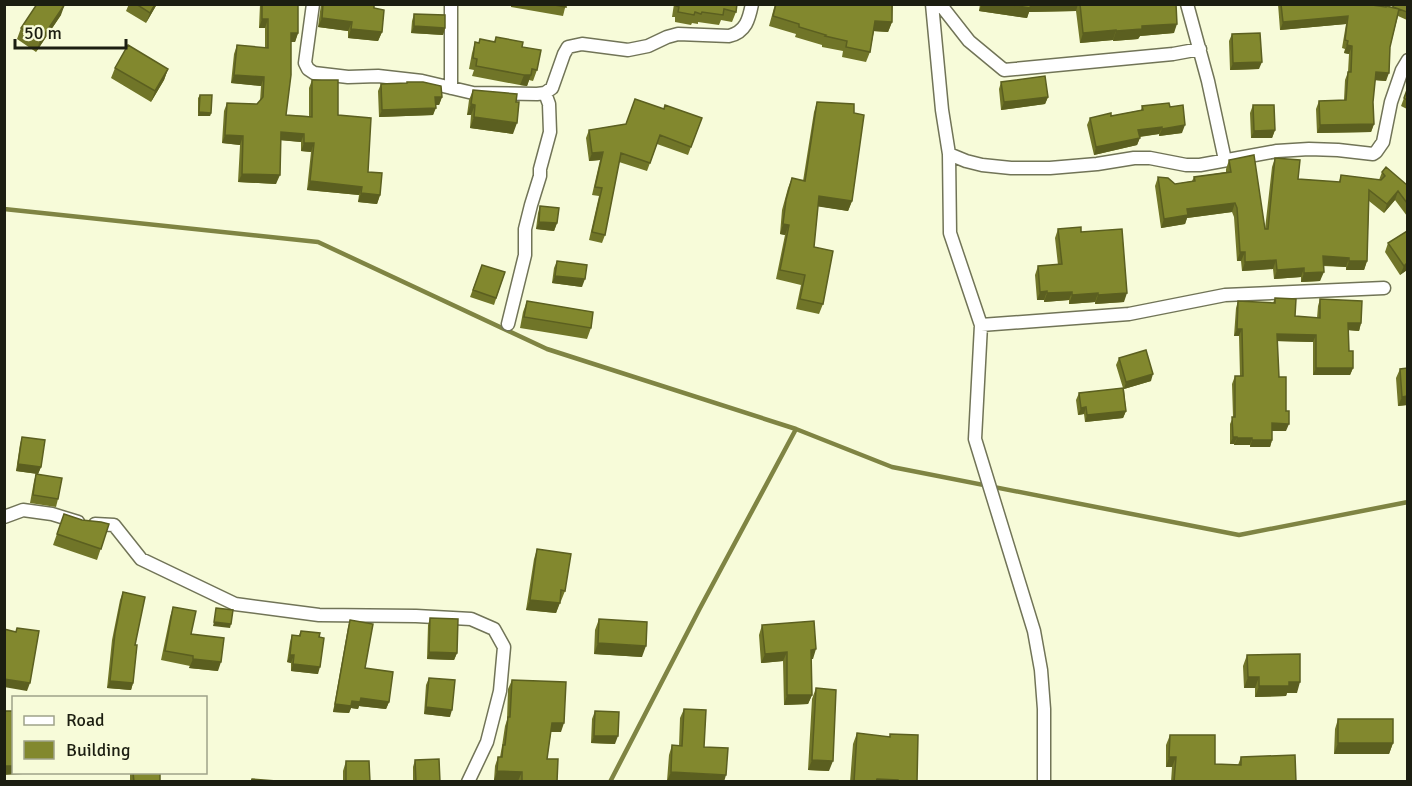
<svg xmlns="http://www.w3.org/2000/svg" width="1412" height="786" viewBox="0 0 1412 786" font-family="Signika,sans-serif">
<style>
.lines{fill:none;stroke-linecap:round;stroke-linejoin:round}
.stream{stroke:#7f8443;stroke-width:4.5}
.minor-casing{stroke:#717457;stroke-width:15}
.minor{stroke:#fff;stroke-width:12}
.wall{fill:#707528}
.shaded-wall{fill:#5b5f20}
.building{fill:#82882e;stroke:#5b5f20;stroke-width:1.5}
</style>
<rect width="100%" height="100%" fill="#f7fbd9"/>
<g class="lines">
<path class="stream" d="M 4,209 L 318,242 L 547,349 L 796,429 L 892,467 L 1239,535 L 1408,502
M 610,782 L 700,608 L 796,429"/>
<defs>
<path id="minor" d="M 313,4 L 305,63 L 308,69 L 314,73 L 348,77 L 378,76 L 422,81 L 473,93 L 537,94 L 545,93 L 552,88 L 564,54 L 568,47 L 582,44 L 628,50 L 648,46 L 667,37 L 678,34 L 729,36 C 746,32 749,19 752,4
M 451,4 L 451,88
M 932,4 L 942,110 L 949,154 L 950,233 L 981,325 L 975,439 L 1034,631 L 1041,670 L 1044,709 L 1044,782
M 940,4 L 969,41 L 1004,70 L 1173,54 L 1200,49
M 1187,4 L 1208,81 L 1225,160
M 949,154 L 966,161 L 982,165 L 1011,168 L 1050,168 L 1097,164 L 1134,158 L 1150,158 L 1186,165 L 1200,165 L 1277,151 L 1309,149 L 1338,150 L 1373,154 L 1376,152 L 1383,142 L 1391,102 L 1402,70 L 1408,60
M 508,324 L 525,255 L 525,229 L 531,205 L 540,176 L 540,169 L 550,132 L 549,104 L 545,93
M 981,325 L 1129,314 L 1225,295 L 1384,288
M 4,517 L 23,510 L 52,514 L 78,522
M 95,524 L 114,525 L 141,559 L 235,604 L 319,615 L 416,616 L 471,619 L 494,629 L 504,647 L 500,691 L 487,742 L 468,782"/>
</defs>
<use href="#minor" class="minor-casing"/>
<use href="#minor" class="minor"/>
</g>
<path class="wall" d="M 129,4 L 157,4 L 146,23 L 126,11 Z
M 260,4 L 298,4 L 298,33 L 295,42 L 291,42 L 286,115 L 309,116 L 309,88 L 312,80 L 338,115 L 380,195 L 377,204 L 358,202 L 359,195 L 307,190 L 311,152 L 301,151 L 301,142 L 281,140 L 276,184 L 238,182 L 240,145 L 222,143 L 224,111 L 227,103 L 257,104 L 260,101 L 261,86 L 231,83 L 234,54 L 237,45 L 265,48 L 265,28 L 259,28 Z
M 321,4 L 374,4 L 374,8 L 382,32 L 378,41 L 348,38 L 348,31 L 318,27 Z
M 511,4 L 566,4 L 563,16 L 511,7 Z
M 674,4 L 737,4 L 736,12 L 732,22 L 721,20 L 719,25 L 698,22 L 698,24 L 692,23 L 691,25 L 675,22 L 675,17 L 672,17 Z
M 775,4 L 893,4 L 892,22 L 888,32 L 874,31 L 870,52 L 866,62 L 842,57 L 843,51 L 822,47 L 822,45 L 795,37 L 796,34 L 769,26 Z
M 980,4 L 1176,4 L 1174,33 L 1140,36 L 1138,39 L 1113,41 L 1113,40 L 1080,43 L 1076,11 L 1029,12 L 1027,18 L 979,11 Z
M 1278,4 L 1364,4 L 1392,8 L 1393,4 L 1407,4 L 1407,20 L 1398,16 L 1390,47 L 1386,81 L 1375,80 L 1373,102 L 1374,124 L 1371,132 L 1317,133 L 1316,109 L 1319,101 L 1344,100 L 1345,80 L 1348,72 L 1349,54 L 1344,53 L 1345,49 L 1342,48 L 1346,24 L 1280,30 Z
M 414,14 L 445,28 L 443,35 L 411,33 L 412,21 Z
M 61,15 L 36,52 L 17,39 L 21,28 Z
M 1232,34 L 1259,69 L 1230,70 L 1229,41 Z
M 496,37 L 522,47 L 537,70 L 533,81 L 529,80 L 527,86 L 520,85 L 472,76 L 474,70 L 469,69 L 472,53 L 475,42 L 479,43 L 480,39 L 494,42 Z
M 115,68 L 168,69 L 164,80 L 151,102 L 111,78 Z
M 1001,82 L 1048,97 L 1045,104 L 1001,110 L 999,89 Z
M 381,84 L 442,97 L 439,105 L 436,105 L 433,115 L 379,117 L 378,91 Z
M 473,90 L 513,134 L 470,128 L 471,115 L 467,115 L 469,100 Z
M 1407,90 L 1407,109 L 1401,106 Z
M 200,95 L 211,113 L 210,116 L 198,116 L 198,98 Z
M 817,102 L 852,201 L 848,211 L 818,206 L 814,247 L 823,304 L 819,314 L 796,309 L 801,285 L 776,279 L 785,235 L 780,234 L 782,210 L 788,188 L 792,178 L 803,181 L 814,112 Z
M 1253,105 L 1275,130 L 1272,138 L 1251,138 L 1250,113 Z
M 1142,106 L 1170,107 L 1182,133 L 1159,136 L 1159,134 L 1140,137 L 1137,145 L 1094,155 L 1087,125 L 1090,118 L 1111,116 L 1141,110 Z
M 664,109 L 702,118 L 688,155 L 657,144 L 647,171 L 619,162 L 605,235 L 602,243 L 589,240 L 599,196 L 592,195 L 600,160 L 589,161 L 586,138 L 589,130 L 626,124 Z
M 1275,158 L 1298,179 L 1339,182 L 1341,175 L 1379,180 L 1382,172 L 1407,185 L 1407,216 L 1395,200 L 1384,213 L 1369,201 L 1367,261 L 1364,270 L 1346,270 L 1346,267 L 1323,266 L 1320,281 L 1301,282 L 1301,277 L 1274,279 L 1273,269 L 1242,271 L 1241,261 L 1237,261 L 1234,217 L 1232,212 L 1187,218 L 1185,224 L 1161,228 L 1155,186 L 1158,177 L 1175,184 L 1192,181 L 1194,177 L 1226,172 L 1226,169 L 1229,160 L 1265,229 L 1272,167 Z
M 540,206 L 557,223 L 554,231 L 536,229 L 538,213 Z
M 1058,229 L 1081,232 L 1124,302 L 1095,304 L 1095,302 L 1069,304 L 1069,300 L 1044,302 L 1044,300 L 1037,300 L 1035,275 L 1038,266 L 1058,265 L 1055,238 Z
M 1388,243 L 1407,270 L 1400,275 L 1385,252 Z
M 557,261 L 582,287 L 552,283 L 554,268 Z
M 482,265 L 505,272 L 494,305 L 470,297 Z
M 1275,298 L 1295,316 L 1317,318 L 1318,306 L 1320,299 L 1361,323 L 1359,331 L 1349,330 L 1349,351 L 1353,368 L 1350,375 L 1313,375 L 1313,342 L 1277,341 L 1279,377 L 1286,431 L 1272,431 L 1272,440 L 1270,447 L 1250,447 L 1250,445 L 1234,445 L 1234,444 L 1230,444 L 1230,424 L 1233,417 L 1232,384 L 1235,376 L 1240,376 L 1239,336 L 1234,336 L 1236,308 L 1238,301 L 1273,303 Z
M 527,301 L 591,328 L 587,339 L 520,328 L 523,312 Z
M 1407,347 L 1407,366 L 1406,351 Z
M 1119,358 L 1151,381 L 1124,389 L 1126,411 L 1123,418 L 1085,422 L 1084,414 L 1078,415 L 1076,400 L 1079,393 L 1123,388 L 1116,365 Z
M 1407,368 L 1407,405 L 1398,406 L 1396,378 L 1400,369 Z
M 22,437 L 41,467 L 38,474 L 16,471 L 20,444 Z
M 36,474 L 58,499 L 56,507 L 30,503 L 34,481 Z
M 64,514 L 82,520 L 109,524 L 97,560 L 53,545 Z
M 537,549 L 565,591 L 561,601 L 560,601 L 556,613 L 526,610 L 534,559 Z
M 123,592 L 133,683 L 131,690 L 107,688 L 112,640 L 120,600 Z
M 173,607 L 191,634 L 218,671 L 189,668 L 190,666 L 161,660 L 170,617 Z
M 430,618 L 457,653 L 454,660 L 427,659 L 428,625 Z
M 599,619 L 642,657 L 594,654 L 595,630 Z
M 350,620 L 365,668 L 389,702 L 386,709 L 359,706 L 358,709 L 351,708 L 349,713 L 333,712 L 348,627 Z
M 762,625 L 813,659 L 811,659 L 812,695 L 808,704 L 784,705 L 783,661 L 761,663 L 759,635 Z
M 301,631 L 319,637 L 318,674 L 291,671 L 291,663 L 287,662 L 290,642 L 292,635 L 299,635 Z
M 1247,655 L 1297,693 L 1287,693 L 1286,696 L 1255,697 L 1255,688 L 1244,688 L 1243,666 Z
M 429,678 L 450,717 L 424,714 L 426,685 Z
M 512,680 L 561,732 L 551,732 L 547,759 L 557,782 L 518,782 L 494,780 L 495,766 L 498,757 L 500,757 L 502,746 L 505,726 L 507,720 L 508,689 Z
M 816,688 L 829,771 L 808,770 L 812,699 Z
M 684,709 L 704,747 L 667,781 L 669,755 L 672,745 L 679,746 L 680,718 Z
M 595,711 L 615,744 L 591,743 L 592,719 Z
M 1338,719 L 1393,743 L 1389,754 L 1334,754 L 1335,729 Z
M 857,733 L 890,737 L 890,734 L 917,782 L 850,782 L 853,744 Z
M 1170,735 L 1215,764 L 1238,765 L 1241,757 L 1296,782 L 1171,782 L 1172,767 L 1166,767 L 1166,745 Z
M 415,760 L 440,782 L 413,782 L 413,767 Z
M 346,761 L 370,782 L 343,782 L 343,771 Z
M 130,772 L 160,772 L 160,782 L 130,782 Z"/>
<path class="shaded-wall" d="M 65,4 L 61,15 L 36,52 L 40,41 Z
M 155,4 L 157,4 L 146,23 L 150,13 Z
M 982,4 L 1078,4 L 1076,11 L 1029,12 L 1027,18 L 979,11 Z
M 1348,16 L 1346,24 L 1280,30 L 1283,22 Z
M 322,18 L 352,22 L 348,31 L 318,27 Z
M 262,19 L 268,19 L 265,28 L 259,28 Z
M 875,21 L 892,22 L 888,32 L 872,31 Z
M 1177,24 L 1174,33 L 1140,36 L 1138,39 L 1113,41 L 1116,31 L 1142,26 Z
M 414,26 L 445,28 L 443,35 L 411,33 Z
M 351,29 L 382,32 L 378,41 L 348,38 Z
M 1116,30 L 1113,40 L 1080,43 L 1083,33 Z
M 291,33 L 298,33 L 295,42 L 288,42 Z
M 1347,45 L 1352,46 L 1349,54 L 1344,53 Z
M 1262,62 L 1259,69 L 1230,70 L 1233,63 Z
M 168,69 L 164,80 L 151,102 L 155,91 Z
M 1376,72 L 1389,73 L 1386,81 L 1373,80 Z
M 234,75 L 264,77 L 261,86 L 231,83 Z
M 524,75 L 531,75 L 527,86 L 520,85 Z
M 435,97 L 442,97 L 439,105 L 433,105 Z
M 1048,97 L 1045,104 L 1001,110 L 1004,102 Z
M 471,104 L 475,105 L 471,115 L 467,115 Z
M 436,108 L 433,115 L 379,117 L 382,110 Z
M 199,112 L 211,113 L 210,116 L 198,116 Z
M 474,117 L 517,123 L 513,134 L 470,128 Z
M 1374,124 L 1371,132 L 1317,133 L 1320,125 Z
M 1185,125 L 1182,133 L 1159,136 L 1162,129 Z
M 1162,127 L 1159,134 L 1136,137 L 1138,130 Z
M 1275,130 L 1272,138 L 1251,138 L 1254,131 Z
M 281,132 L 304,134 L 301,142 L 278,140 Z
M 225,135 L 243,136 L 240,145 L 222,143 Z
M 1140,138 L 1137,145 L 1094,155 L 1096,147 Z
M 304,143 L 314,143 L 311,152 L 301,151 Z
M 603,152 L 600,160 L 589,161 L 592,153 Z
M 242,174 L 280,175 L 276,184 L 238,182 Z
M 310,181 L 362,187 L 359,195 L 307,190 Z
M 1398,191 L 1395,200 L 1384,213 L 1387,204 Z
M 361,193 L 380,195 L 377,204 L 358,202 Z
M 819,196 L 852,201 L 848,211 L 815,206 Z
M 1235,203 L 1232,212 L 1187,218 L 1185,224 L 1161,228 L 1164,219 L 1187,209 Z
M 539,222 L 557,223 L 554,231 L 536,229 Z
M 783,224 L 789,225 L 785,235 L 780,234 Z
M 1240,252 L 1245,252 L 1241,261 L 1237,261 Z
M 1323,256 L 1349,258 L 1346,267 L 1320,265 Z
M 1276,260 L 1273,269 L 1242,271 L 1245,262 Z
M 1349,261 L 1367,261 L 1364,270 L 1346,270 Z
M 1407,263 L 1407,270 L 1400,275 L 1404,266 Z
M 1304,268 L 1301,277 L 1274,279 L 1277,270 Z
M 1324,272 L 1320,281 L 1301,282 L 1304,273 Z
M 555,276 L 585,279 L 582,287 L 552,283 Z
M 1047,291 L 1044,300 L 1037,300 L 1040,292 Z
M 1072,292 L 1069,300 L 1044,302 L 1047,293 Z
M 1098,293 L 1095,302 L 1069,304 L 1072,295 Z
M 1127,293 L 1124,302 L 1095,304 L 1098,295 Z
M 1348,323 L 1361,323 L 1359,331 L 1346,330 Z
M 1237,329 L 1242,329 L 1239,336 L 1234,336 Z
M 1277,334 L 1316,335 L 1313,342 L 1274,341 Z
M 1316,368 L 1353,368 L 1350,375 L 1313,375 Z
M 1153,374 L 1151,381 L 1124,389 L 1126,382 Z
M 1407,396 L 1407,405 L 1398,406 L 1402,397 Z
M 1086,407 L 1084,414 L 1078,415 L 1081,408 Z
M 1126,411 L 1123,418 L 1085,422 L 1087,415 Z
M 1272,423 L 1289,424 L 1286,431 L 1270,431 Z
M 1233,437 L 1237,437 L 1234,444 L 1230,444 Z
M 1237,438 L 1252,438 L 1250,445 L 1234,445 Z
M 1252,440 L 1272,440 L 1270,447 L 1250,447 Z
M 18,464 L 41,467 L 38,474 L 16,471 Z
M 530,600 L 560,603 L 556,613 L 526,610 Z
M 214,622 L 231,624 L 230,628 L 213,626 Z
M 598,643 L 646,646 L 642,657 L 594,654 Z
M 816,649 L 813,659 L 808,659 L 811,650 Z
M 429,652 L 457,653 L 454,660 L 427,659 Z
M 787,652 L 783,661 L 761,663 L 765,654 Z
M 290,655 L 294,655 L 291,663 L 287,662 Z
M 193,659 L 221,662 L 218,671 L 189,668 Z
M 293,664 L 320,667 L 318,674 L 291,671 Z
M 1248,677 L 1259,677 L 1255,688 L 1244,688 Z
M 4,679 L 30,683 L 27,691 L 4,687 Z
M 110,681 L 133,683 L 131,690 L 107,688 Z
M 1289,682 L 1300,682 L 1297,693 L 1287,693 L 1286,696 L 1255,697 L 1259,686 Z
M 787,695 L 812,695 L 808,704 L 784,705 Z
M 361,698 L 389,702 L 386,709 L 359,706 L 358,709 L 351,708 L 349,713 L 333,712 L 335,704 Z
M 426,707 L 452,710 L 450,717 L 424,714 Z
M 552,723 L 564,723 L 561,732 L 548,732 Z
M 594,736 L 618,736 L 615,744 L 591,743 Z
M 1338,743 L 1393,743 L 1389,754 L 1334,754 Z
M 1169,757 L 1176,757 L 1172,767 L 1166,767 Z
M 812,760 L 833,761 L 829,771 L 808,770 Z
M 4,766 L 14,766 L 14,772 L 23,772 L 23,774 L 4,775 Z
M 497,771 L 522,772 L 518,781 L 494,780 Z
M 671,772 L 726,775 L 724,782 L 667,781 Z
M 877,779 L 898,780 L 897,782 L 876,782 Z"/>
<path class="building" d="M 37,4 L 65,4 L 40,41 L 21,28 Z
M 136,4 L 155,4 L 150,13 Z
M 262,4 L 298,4 L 298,33 L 291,33 L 291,75 L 286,115 L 312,117 L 312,80 L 338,80 L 338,115 L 371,118 L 368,172 L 382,173 L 380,195 L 361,193 L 362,187 L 310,181 L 314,143 L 304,143 L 304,134 L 281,132 L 280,175 L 242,174 L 243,136 L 225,135 L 227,103 L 257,104 L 263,97 L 264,77 L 234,75 L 237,45 L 268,48 L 268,19 L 262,19 Z
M 323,4 L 374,4 L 374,8 L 384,10 L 382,32 L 351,29 L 352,22 L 322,18 Z
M 549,4 L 566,4 L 566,7 Z
M 676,4 L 737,4 L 736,12 L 724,9 L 723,15 L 702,12 L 701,14 L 695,12 L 694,15 L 678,12 L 679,7 L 676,6 Z
M 776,4 L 892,4 L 892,22 L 875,21 L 870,52 L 846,47 L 847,41 L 825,36 L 826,35 L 799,27 L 799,24 L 773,16 Z
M 1006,4 L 1031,4 L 1030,8 Z
M 1080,4 L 1176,4 L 1177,24 L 1142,26 L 1142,29 L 1116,31 L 1116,30 L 1083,33 Z
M 1281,4 L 1364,4 L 1386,7 L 1386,6 L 1399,9 L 1390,47 L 1389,73 L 1376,72 L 1373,102 L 1374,124 L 1320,125 L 1319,101 L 1346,100 L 1348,72 L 1351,72 L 1352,46 L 1347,45 L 1348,41 L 1345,40 L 1348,16 L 1283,22 Z
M 1394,4 L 1407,4 L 1407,12 L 1393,7 Z
M 414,14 L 445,15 L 445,28 L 414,26 Z
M 1260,33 L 1262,62 L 1233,63 L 1232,34 Z
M 496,37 L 523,42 L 522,47 L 541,50 L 537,70 L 532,69 L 531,75 L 524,75 L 476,66 L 477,59 L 473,58 L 475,42 L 479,43 L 480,39 L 495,42 Z
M 128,45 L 168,69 L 155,91 L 115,68 Z
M 1045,76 L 1048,97 L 1004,102 L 1001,82 Z
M 407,82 L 423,82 L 441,86 L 442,97 L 435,97 L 436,108 L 382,110 L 381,84 L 407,83 Z
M 473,90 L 517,94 L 516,102 L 519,102 L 517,123 L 474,117 L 475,105 L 471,104 Z
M 1407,90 L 1407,100 L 1404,98 Z
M 200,95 L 212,95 L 211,113 L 199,112 Z
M 635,99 L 664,109 L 665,105 L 702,118 L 691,147 L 660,135 L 650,163 L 621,153 L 605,235 L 592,232 L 602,188 L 595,187 L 603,152 L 592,153 L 589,130 L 626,124 Z
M 817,102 L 854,104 L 854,113 L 864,115 L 852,201 L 819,196 L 814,247 L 833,251 L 823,304 L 800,299 L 805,275 L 780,270 L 789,225 L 783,224 L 786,200 L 792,178 L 805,181 Z
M 1169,103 L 1170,107 L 1183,105 L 1185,125 L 1162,129 L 1162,127 L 1138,130 L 1140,138 L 1096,147 L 1090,118 L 1111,113 L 1111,116 L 1143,110 L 1142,106 Z
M 1253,105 L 1274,105 L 1275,130 L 1254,131 Z
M 1254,155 L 1265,229 L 1268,229 L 1275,158 L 1300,160 L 1298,179 L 1340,182 L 1341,175 L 1381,180 L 1385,176 L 1382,172 L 1386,167 L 1407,185 L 1407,203 L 1398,191 L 1387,204 L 1369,190 L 1367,261 L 1349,261 L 1349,258 L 1323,256 L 1324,272 L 1304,273 L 1304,268 L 1277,270 L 1276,260 L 1245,262 L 1245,252 L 1240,252 L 1237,208 L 1235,203 L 1187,209 L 1188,215 L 1164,219 L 1158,177 L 1168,178 L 1175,184 L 1195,181 L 1194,177 L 1231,172 L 1229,160 Z
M 540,206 L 559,208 L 557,223 L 539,222 Z
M 1081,227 L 1081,232 L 1122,229 L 1127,293 L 1098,295 L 1098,293 L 1072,295 L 1072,292 L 1047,293 L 1047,291 L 1040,292 L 1038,266 L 1062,264 L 1058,229 Z
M 1407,231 L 1407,263 L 1404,266 L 1388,243 Z
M 557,261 L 587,265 L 585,279 L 555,276 Z
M 482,265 L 505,272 L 496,298 L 473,290 Z
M 1275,298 L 1296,299 L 1295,316 L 1320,318 L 1320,299 L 1362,301 L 1361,323 L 1348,323 L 1349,351 L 1353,351 L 1353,368 L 1316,368 L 1316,335 L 1277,334 L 1279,377 L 1286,377 L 1286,411 L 1289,411 L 1289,424 L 1272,423 L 1272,440 L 1252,440 L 1252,438 L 1237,438 L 1237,437 L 1233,437 L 1232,417 L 1235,417 L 1235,376 L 1243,376 L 1242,329 L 1237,329 L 1238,301 L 1275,303 Z
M 527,301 L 593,312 L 591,328 L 524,317 Z
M 1146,350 L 1153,374 L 1126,382 L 1119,358 Z
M 1407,368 L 1407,396 L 1402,397 L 1400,369 Z
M 1123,388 L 1126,411 L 1087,415 L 1086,407 L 1081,408 L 1079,393 Z
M 22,437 L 45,440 L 41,467 L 18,464 Z
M 36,474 L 62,478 L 58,499 L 33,495 Z
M 64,514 L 82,520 L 101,522 L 109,524 L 101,549 L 57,534 Z
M 537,549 L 571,554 L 565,591 L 561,590 L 560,603 L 530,600 Z
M 123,592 L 145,597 L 135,645 L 137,645 L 133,683 L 110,681 L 115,633 Z
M 173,607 L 196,611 L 191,634 L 224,638 L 221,662 L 193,659 L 193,656 L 165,651 Z
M 216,608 L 233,610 L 231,624 L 214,622 Z
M 430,618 L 458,619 L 457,653 L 429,652 Z
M 599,619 L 647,622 L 646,646 L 598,643 Z
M 350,620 L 373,624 L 365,668 L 393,672 L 389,702 L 361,698 L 360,702 L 352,701 L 351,706 L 335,704 Z
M 814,621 L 816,649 L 811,650 L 812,695 L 787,695 L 787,652 L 765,654 L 762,625 Z
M 17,628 L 39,631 L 30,683 L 4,679 L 4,629 L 16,632 Z
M 301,631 L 320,633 L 319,637 L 324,638 L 320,667 L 293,664 L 294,655 L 290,655 L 292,635 L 300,636 Z
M 1300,654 L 1300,682 L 1289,682 L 1289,686 L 1259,686 L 1259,677 L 1248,677 L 1247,655 Z
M 429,678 L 455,680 L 452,710 L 426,707 Z
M 512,680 L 566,682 L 564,723 L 552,723 L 547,759 L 558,759 L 557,782 L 522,782 L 522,772 L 497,771 L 498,757 L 502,757 L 503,745 L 505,745 L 508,717 L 510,717 Z
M 816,688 L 836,690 L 833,761 L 812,760 Z
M 684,709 L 706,710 L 704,747 L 728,748 L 726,775 L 671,772 L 672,745 L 682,746 Z
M 4,711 L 14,711 L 14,766 L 4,766 Z
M 595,711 L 619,712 L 618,736 L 594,736 Z
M 1338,719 L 1393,719 L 1393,743 L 1338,743 Z
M 857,733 L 890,737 L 890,734 L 918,735 L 917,782 L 898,782 L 898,780 L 877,779 L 876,782 L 854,782 Z
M 1170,735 L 1215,735 L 1215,764 L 1241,765 L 1241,757 L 1295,755 L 1296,782 L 1174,782 L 1176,757 L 1169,757 Z
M 439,759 L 440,782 L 416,782 L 415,760 Z
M 346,761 L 369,761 L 370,782 L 346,782 Z
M 133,772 L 160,772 L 160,782 L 134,782 Z
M 252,779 L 276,781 L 276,782 L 251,782 Z"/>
<rect width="1412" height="786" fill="none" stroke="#1c1e11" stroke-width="12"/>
<rect x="12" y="696" width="195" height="78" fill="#f7fbd9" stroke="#9fa389" stroke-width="1.5"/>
<rect x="24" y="716" width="30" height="9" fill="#ffffff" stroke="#9fa389" stroke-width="1.5"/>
<text x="66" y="726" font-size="18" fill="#1c1e11">Road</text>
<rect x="24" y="741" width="30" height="18" fill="#82882e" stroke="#9fa389" stroke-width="1.5"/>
<text x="66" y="756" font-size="18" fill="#1c1e11">Building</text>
<path d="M15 39v9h111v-9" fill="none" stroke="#1c1e11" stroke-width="3"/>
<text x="24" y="39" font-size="18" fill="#1c1e11" stroke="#f7fbd9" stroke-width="4.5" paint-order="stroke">50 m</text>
</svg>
